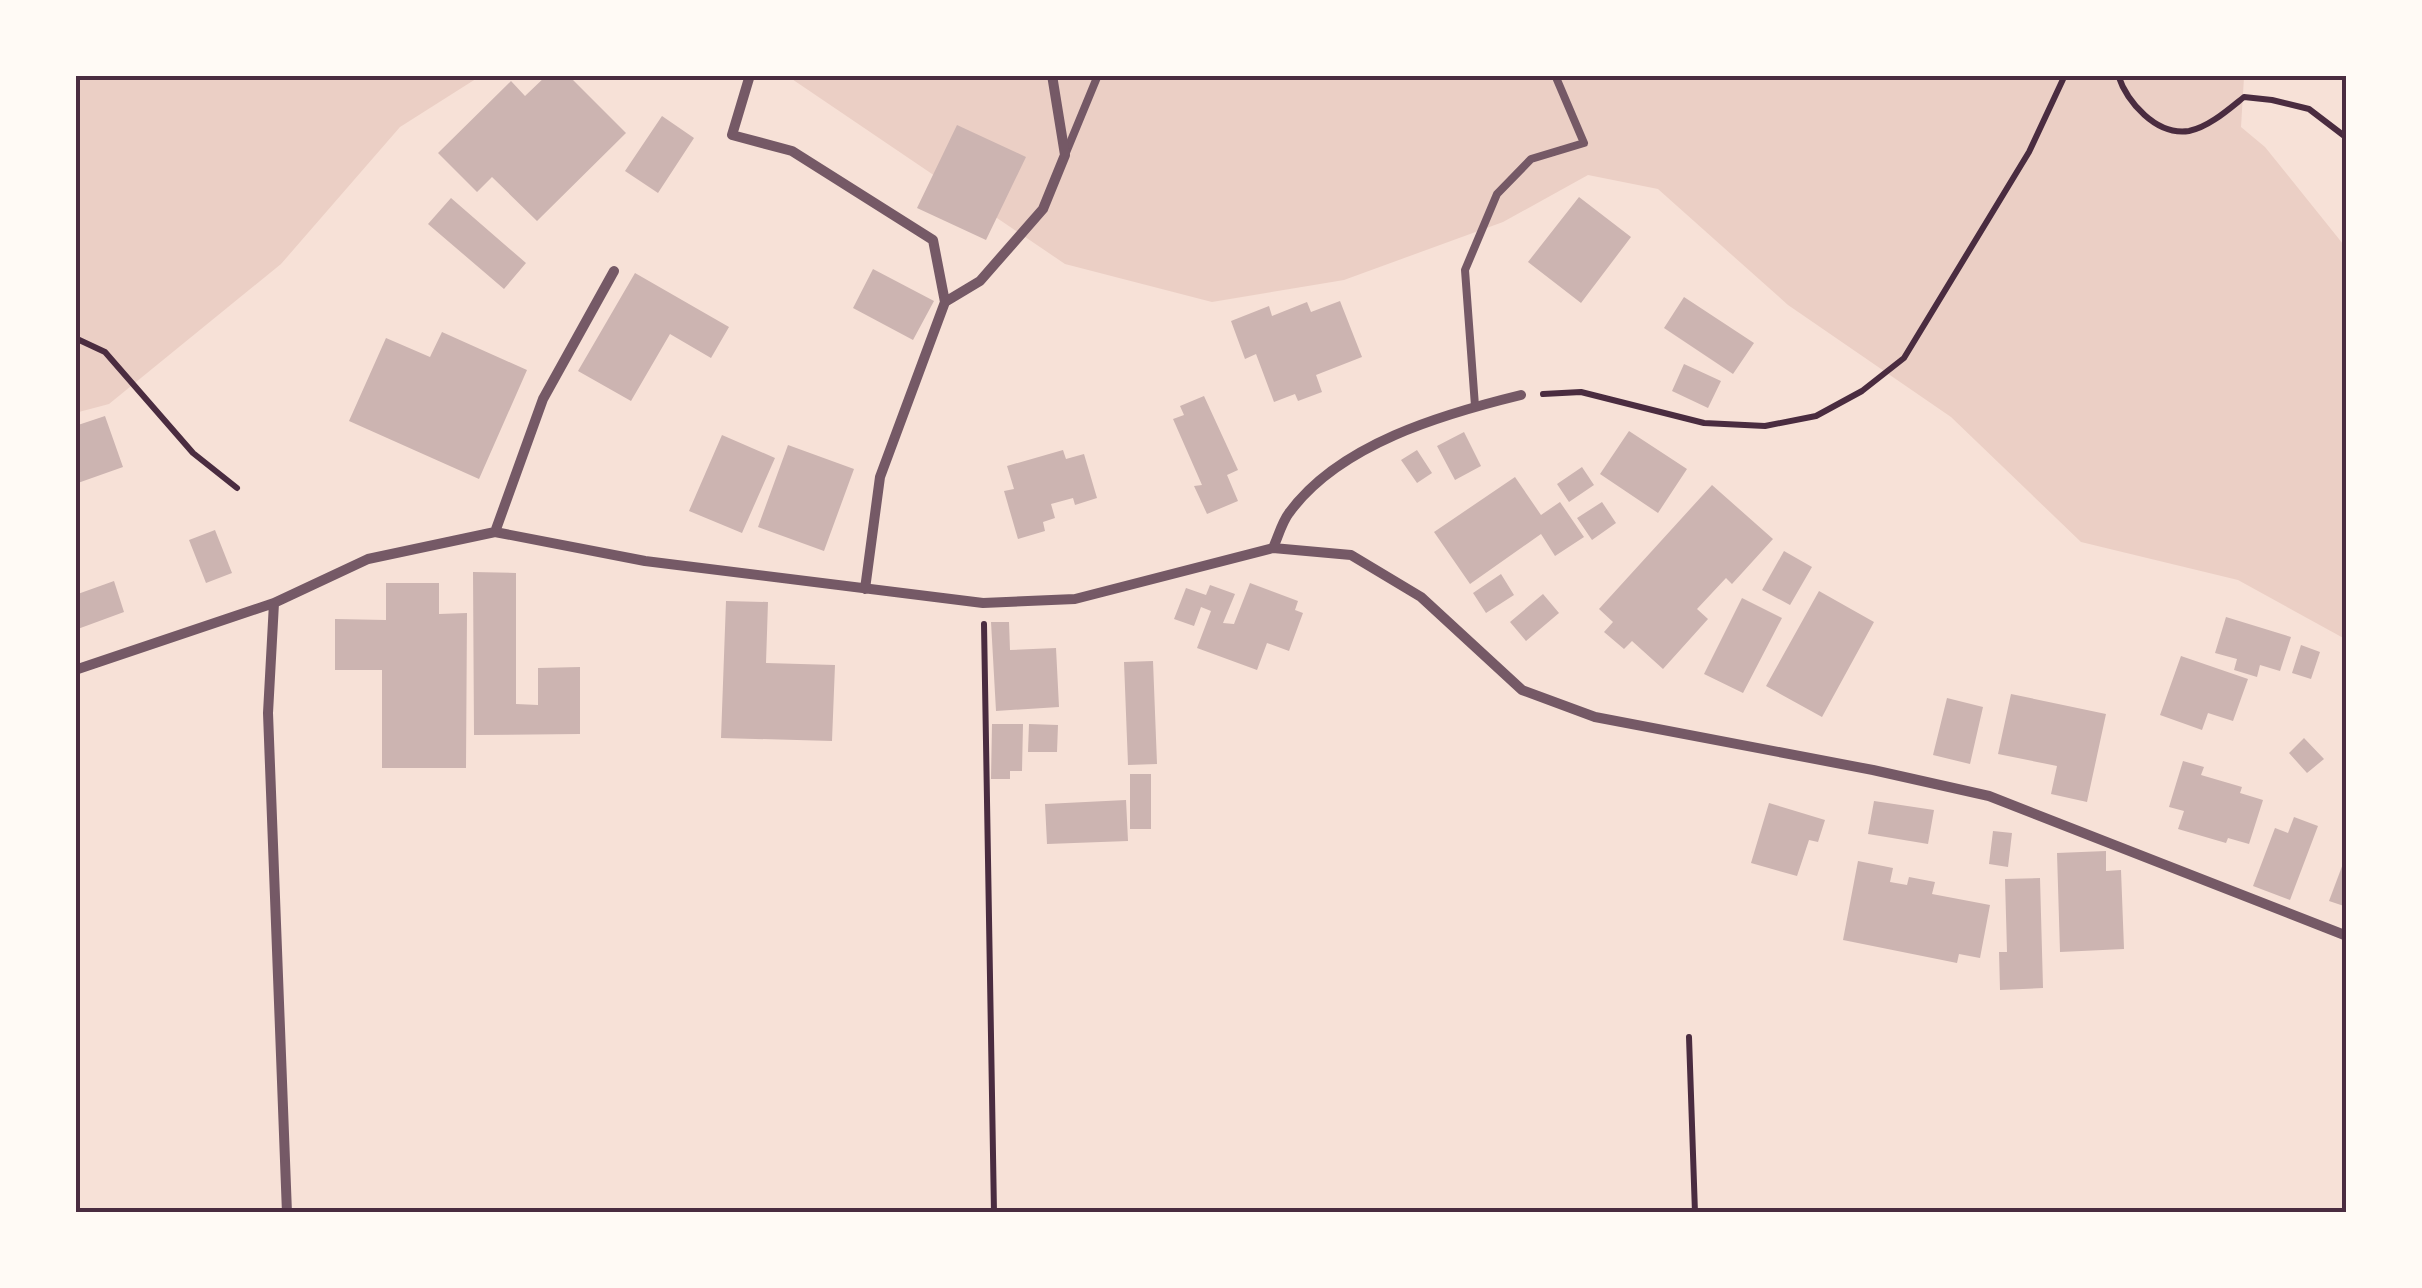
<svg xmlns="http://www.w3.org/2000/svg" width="2422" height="1288" viewBox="0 0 2422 1288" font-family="'Exo 2',sans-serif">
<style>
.green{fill:#ebcfc5}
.building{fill:#ccb4b1}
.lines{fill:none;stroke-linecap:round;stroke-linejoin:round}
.path{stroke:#4a2c40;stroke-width:6}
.service{stroke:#755966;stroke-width:8}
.minor{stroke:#755966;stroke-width:10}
.neatline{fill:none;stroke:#4a2c40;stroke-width:4}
</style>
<rect width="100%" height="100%" fill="#f7e1d7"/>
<path class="green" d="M 75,75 L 482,75 L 400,127 L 281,264 L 109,404 L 75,413 Z
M 786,75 L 2255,75 L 2244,77 L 2241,127 L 2265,147 L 2347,249 L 2347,640 L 2238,580 L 2081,542 L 1951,417 L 1788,305 L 1658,189 L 1588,175 L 1503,222 L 1344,280 L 1212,302 L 1065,264 Z"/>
<path class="building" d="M 547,75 L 568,75 L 626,133 L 537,221 L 492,177 L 477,192 L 438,153 L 511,81 L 525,96 Z
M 662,116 L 694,138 L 658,193 L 625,171 Z
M 957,125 L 1026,157 L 986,240 L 917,208 Z
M 1579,197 L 1631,237 L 1581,303 L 1528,262 Z
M 451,198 L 526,263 L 504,289 L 428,224 Z
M 873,269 L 934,301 L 913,340 L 853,308 Z
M 635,273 L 729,327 L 711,358 L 670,334 L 631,401 L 578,371 Z
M 1684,297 L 1754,343 L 1733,374 L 1664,328 Z
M 1340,301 L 1362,357 L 1316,375 L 1322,392 L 1298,401 L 1295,394 L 1274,402 L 1256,354 L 1245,359 L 1231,321 L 1269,306 L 1272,316 L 1307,302 L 1311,312 Z
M 442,332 L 527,370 L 479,479 L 349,421 L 386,338 L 430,357 Z
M 1684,364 L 1721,381 L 1708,408 L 1672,391 Z
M 1204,396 L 1238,470 L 1227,475 L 1238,501 L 1207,514 L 1194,486 L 1202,485 L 1173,419 L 1184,415 L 1180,406 Z
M 105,416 L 123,467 L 75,484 L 75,426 Z
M 1629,431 L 1687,469 L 1658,513 L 1600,474 Z
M 1464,432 L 1481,466 L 1455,480 L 1437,446 Z
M 722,435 L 775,458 L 742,533 L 689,511 Z
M 788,445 L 854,469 L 824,551 L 758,527 Z
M 1063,450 L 1066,459 L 1084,454 L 1097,498 L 1075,505 L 1073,498 L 1051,504 L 1055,518 L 1043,522 L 1045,531 L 1018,539 L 1004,491 L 1014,489 L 1007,466 Z
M 1417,450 L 1432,473 L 1417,483 L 1401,460 Z
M 1582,467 L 1594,485 L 1569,502 L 1557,484 Z
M 1515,477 L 1541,515 L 1560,502 L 1584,537 L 1555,556 L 1541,534 L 1470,584 L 1434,532 Z
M 1712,485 L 1773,539 L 1732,584 L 1726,578 L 1697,609 L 1708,619 L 1663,669 L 1632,641 L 1624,649 L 1604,632 L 1613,622 L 1599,609 Z
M 1602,502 L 1616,523 L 1592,540 L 1577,518 Z
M 215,530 L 232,573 L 206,583 L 189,540 Z
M 1784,551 L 1812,567 L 1790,605 L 1762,590 Z
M 473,572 L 516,573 L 516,704 L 538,705 L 538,668 L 580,667 L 580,734 L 474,735 Z
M 1501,574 L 1514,595 L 1486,613 L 1473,593 Z
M 114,581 L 124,612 L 75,630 L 75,595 Z
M 386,583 L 439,583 L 439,614 L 467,613 L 466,768 L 382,768 L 382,670 L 335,670 L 335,619 L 386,620 Z
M 1250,583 L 1298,601 L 1295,610 L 1303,613 L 1289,651 L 1267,643 L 1257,670 L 1197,648 L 1211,611 L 1201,607 L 1194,626 L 1174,619 L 1186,588 L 1206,595 L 1210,585 L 1235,594 L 1223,623 L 1234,624 Z
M 1819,591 L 1874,622 L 1822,717 L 1766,686 Z
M 1543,594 L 1559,613 L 1526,641 L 1510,622 Z
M 1742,598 L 1782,618 L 1743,693 L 1704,674 Z
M 726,601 L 768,602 L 766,663 L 835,665 L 832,741 L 721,738 Z
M 2226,617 L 2291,637 L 2280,671 L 2260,665 L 2257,677 L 2234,670 L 2237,659 L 2215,653 Z
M 991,622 L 1009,622 L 1010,650 L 1056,648 L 1059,707 L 996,711 Z
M 2301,645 L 2320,652 L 2311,679 L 2292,673 Z
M 2181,656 L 2248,679 L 2233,721 L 2208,713 L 2202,730 L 2160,715 Z
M 1153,661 L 1157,764 L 1128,765 L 1124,662 Z
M 2011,694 L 2106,714 L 2087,802 L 2051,794 L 2057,766 L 1998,754 Z
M 1947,698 L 1983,707 L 1970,764 L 1933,755 Z
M 992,724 L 1023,724 L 1022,771 L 1010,771 L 1010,779 L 991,779 Z
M 1029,724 L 1058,725 L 1057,752 L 1028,752 Z
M 2304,738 L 2324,759 L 2307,773 L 2289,753 Z
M 2183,761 L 2204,767 L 2201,775 L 2242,787 L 2240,793 L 2263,800 L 2249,844 L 2228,838 L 2226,843 L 2178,829 L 2184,811 L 2169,807 Z
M 1130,774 L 1151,774 L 1151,829 L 1130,829 Z
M 1126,800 L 1128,841 L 1047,844 L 1045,804 Z
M 1874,801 L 1934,810 L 1928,844 L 1868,834 Z
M 1769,803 L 1825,820 L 1818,842 L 1809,840 L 1797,876 L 1751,863 Z
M 2294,817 L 2318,826 L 2290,900 L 2253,886 L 2275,828 L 2288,833 Z
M 1993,831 L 2012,833 L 2008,867 L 1989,864 Z
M 2106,851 L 2106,871 L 2121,870 L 2124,949 L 2060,952 L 2057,853 Z
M 2347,853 L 2347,907 L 2329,901 Z
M 1858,861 L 1893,868 L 1890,882 L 1907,885 L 1909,877 L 1935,882 L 1932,894 L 1990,905 L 1980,958 L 1959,954 L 1957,963 L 1843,940 Z
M 2040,878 L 2043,988 L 2000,990 L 1999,952 L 2007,952 L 2005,879 Z"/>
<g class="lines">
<path class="path" d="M 2118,75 C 2127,102 2156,136 2189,131 C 2209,127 2229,109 2244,97 L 2272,100 L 2309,109 L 2347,138
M 75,338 L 105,352 L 193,453 L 237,488
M 1543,394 L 1581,392 L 1704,423 L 1765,426 L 1816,416 L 1862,391 L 1904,358 L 2029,152 L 2065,75
M 984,624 L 994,1213
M 1689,1037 L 1695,1213"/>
<path class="service" d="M 1065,155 L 1098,75
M 1475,406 L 1465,270 L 1497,194 L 1531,159 L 1584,143 L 1555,75"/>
<path class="minor" d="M 750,75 L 732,135 L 792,151 L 933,240 L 945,302 L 880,477 L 865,589
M 945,302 L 980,281 L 1043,209 L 1065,155 L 1052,75
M 495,532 L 543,399 L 614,271
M 1273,548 C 1278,537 1282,522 1289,513 C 1339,444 1443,414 1521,395
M 274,603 L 268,713 L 287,1213
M 75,670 L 274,603 L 368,559 L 495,532 L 645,561 L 983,603 L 1075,599 L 1273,548 L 1351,555 L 1421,597 L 1522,690 L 1595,717 L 1873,770 L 1989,796 L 2347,936"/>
</g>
<rect width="2422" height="1288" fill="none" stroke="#fffaf5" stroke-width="155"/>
<rect x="78" y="78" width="2266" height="1132" class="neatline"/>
</svg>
